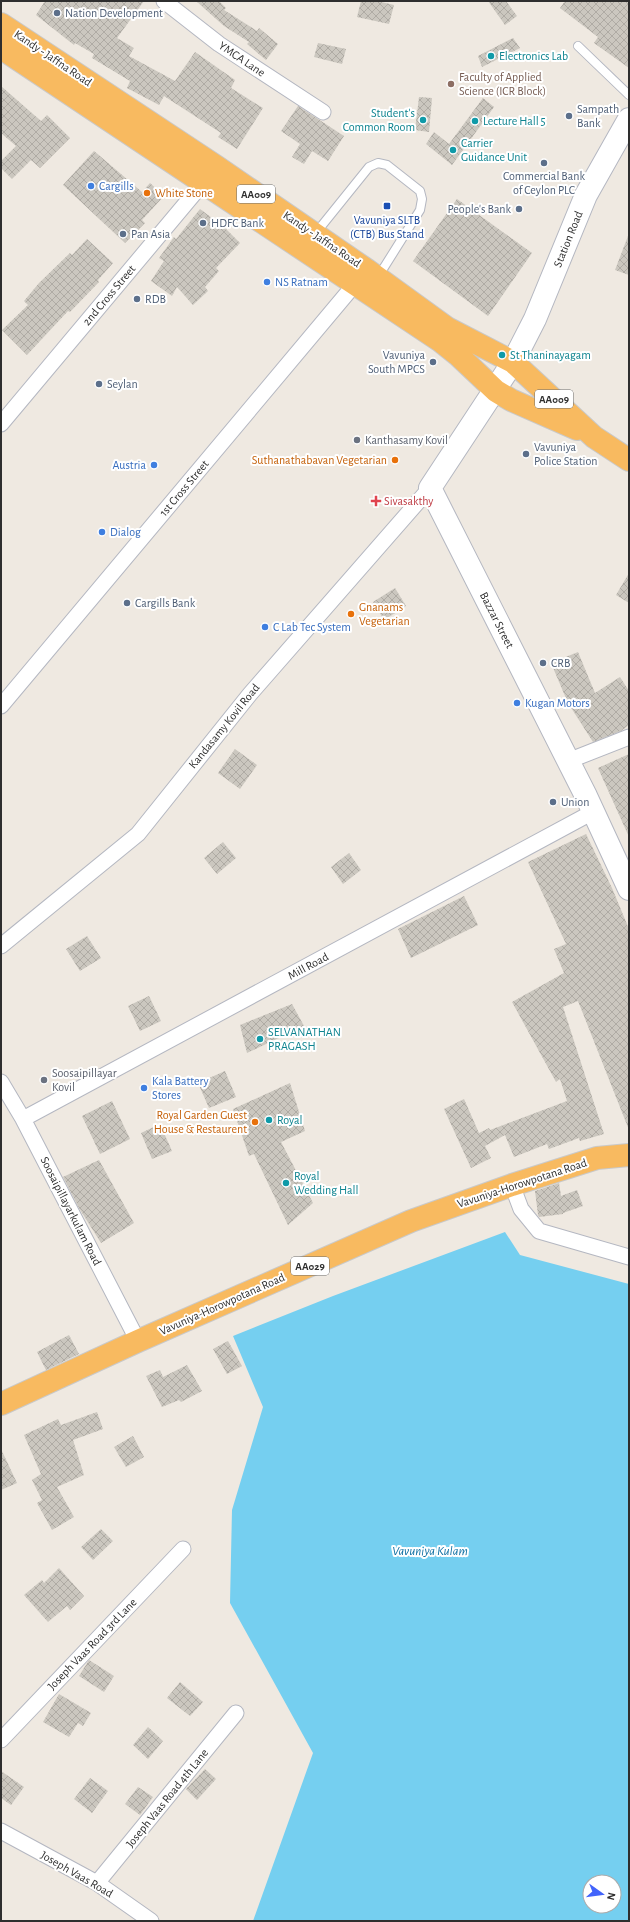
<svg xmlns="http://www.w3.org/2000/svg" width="630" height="1922" viewBox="0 0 630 1922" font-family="'Alegreya Sans',sans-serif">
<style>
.water{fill:#75cff0;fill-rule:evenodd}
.building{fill:url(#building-cross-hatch)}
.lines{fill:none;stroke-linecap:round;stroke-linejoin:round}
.service-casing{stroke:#b4b7c1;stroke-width:10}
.minor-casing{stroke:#b4b7c1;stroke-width:17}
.secondary-casing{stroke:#b4b7c1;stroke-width:24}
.trunk-casing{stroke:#c9c9c9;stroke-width:24}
.service{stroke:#fff;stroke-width:8}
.minor{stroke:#fff;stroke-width:15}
.secondary{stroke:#fff;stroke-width:22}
.trunk{stroke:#f8ba60;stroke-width:22}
.service-dot{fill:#5c6f8a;stroke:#fff;stroke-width:1.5}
.culture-dot{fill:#0f9aa8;stroke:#fff;stroke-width:1.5}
.education-dot{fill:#8d6e63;stroke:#fff;stroke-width:1.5}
.shop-dot{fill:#3f7fe0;stroke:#fff;stroke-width:1.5}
.food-dot{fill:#e8710a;stroke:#fff;stroke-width:1.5}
.transit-dot{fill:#1a4fb4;stroke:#fff;stroke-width:1.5}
.worship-dot{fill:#6b7280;stroke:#fff;stroke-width:1.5}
.health-dot{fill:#e0444e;stroke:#fff;stroke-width:1.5}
.labels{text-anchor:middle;stroke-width:4;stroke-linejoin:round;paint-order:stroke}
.shield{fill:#fff;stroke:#6d6d6d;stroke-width:1}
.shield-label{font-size:11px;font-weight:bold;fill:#2e2e2e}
.service-label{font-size:12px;fill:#4e5e75;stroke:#fff;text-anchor:start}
.culture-label{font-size:12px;fill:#0d838f;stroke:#fff;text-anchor:start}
.street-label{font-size:12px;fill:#2e2e2e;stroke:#fff}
.education-label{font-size:12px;fill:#785e54;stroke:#fff;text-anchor:start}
.shop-label{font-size:12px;fill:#366cbe;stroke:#fff;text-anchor:start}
.food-label{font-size:12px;fill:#c56008;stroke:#fff;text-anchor:start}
.transit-label{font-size:12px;fill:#164399;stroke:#fff}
.worship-label{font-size:12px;fill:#5b616d;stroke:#fff;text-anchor:start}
.health-label{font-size:12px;fill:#be3a42;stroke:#fff;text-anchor:start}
.water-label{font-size:13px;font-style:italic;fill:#0d6fa3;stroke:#fff}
</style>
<defs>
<pattern id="building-cross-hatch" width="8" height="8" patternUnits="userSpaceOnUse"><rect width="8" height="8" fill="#cbc7bf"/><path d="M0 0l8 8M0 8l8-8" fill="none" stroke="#afaba4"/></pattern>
</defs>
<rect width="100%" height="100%" fill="#efe9e1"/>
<path class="water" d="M 505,1232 L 520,1255 L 629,1284 L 629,1921 L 253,1921 L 313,1753 L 230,1603 L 232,1510 L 263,1407 L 233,1336 L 333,1296 ZM 590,1882 L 614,1882 L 614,1906 L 590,1906 Z"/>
<path class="building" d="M 45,1 L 144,1 L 117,38 L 134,48 L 129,56 L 175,81 L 195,52 L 235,80 L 231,88 L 263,108 L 237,149 L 218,137 L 221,133 L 164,96 L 159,105 L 127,88 L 130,81 L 92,58 L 94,54 L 75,43 L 74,45 L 36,15 Z
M 196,1 L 219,1 L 226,8 L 224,10 L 257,31 L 259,28 L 278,44 L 266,60 L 247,44 L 249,42 L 224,26 Z
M 361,1 L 377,1 L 394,5 L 389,24 L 357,17 Z
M 488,1 L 506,1 L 517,16 L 505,25 Z
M 565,1 L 629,1 L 629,68 L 594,43 L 598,37 L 560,8 Z
M 513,38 L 520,48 L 482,67 L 478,56 Z
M 318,43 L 346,49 L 342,64 L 314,57 Z
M 1,86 L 41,121 L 47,115 L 70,138 L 40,168 L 31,160 L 12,179 L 1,168 L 1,161 L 16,146 L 1,133 Z
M 419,97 L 432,98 L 429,132 L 415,130 Z
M 483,98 L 494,107 L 452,165 L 426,144 L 434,132 L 449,144 Z
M 298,106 L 344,136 L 328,161 L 312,151 L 304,164 L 292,157 L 300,144 L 281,131 Z
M 94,151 L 142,192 L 150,183 L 164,196 L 142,220 L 145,223 L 125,243 L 63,185 Z
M 457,199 L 532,253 L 488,316 L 413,261 Z
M 200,209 L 224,227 L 240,243 L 216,268 L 219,271 L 205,287 L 208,291 L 193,305 L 177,287 L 172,296 L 151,281 L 164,261 L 159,258 L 174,237 L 176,239 Z
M 628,236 L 629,237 L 629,275 L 615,270 Z
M 87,239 L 113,263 L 98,280 L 99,282 L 70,312 L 68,311 L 27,355 L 2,330 L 28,305 L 24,301 L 39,283 L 70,253 L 72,255 Z
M 629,573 L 629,603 L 616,595 Z
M 395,588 L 406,606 L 384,620 L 373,602 Z
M 578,652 L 595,693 L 620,677 L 629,691 L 629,725 L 621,731 L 593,742 L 568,703 L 551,663 Z
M 235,749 L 257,765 L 240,789 L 218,773 Z
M 629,754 L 629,837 L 598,768 Z
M 586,834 L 612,888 L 629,929 L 629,1130 L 578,1001 L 563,1007 L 604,1134 L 580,1141 L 579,1138 L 549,1149 L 547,1144 L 514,1157 L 505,1135 L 485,1146 L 491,1158 L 471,1168 L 444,1109 L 464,1099 L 479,1133 L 489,1128 L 490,1130 L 567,1101 L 560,1079 L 556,1082 L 512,1002 L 564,973 L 554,949 L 566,944 L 528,862 Z
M 223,842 L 236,858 L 217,874 L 204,858 Z
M 349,853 L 361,870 L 343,884 L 331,867 Z
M 464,896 L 478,925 L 411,958 L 398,929 Z
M 87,936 L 101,958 L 80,971 L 66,949 Z
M 149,996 L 161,1021 L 140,1031 L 128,1006 Z
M 292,1004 L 304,1026 L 247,1053 L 240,1025 Z
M 225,1071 L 236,1097 L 209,1108 L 198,1083 Z
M 290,1083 L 305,1131 L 281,1142 L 313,1203 L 288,1225 L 254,1154 L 249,1156 L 233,1109 Z
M 112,1101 L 130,1139 L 100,1154 L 82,1116 Z
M 160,1124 L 172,1151 L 152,1159 L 141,1133 Z
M 99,1160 L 134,1223 L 101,1243 L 79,1208 L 63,1177 Z
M 559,1183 L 561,1196 L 577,1190 L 583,1206 L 563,1213 L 563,1214 L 539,1217 L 538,1215 L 535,1191 Z
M 69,1335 L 79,1354 L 46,1370 L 37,1352 Z
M 228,1341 L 242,1366 L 227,1374 L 213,1349 Z
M 187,1365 L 202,1391 L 181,1402 L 179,1400 L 162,1407 L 146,1376 L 160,1370 L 163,1377 Z
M 97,1412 L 103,1429 L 73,1440 L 84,1475 L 57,1487 L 74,1517 L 52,1530 L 37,1503 L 42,1500 L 32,1480 L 41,1474 L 24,1435 L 58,1419 L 61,1425 Z
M 133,1436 L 144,1457 L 126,1467 L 114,1447 Z
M 1,1449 L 17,1483 L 1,1490 Z
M 101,1529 L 113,1541 L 93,1560 L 81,1547 Z
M 59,1568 L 84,1596 L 70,1610 L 67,1606 L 48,1622 L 24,1595 L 42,1580 L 44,1583 Z
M 89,1660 L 114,1676 L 104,1692 L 79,1676 Z
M 180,1682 L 203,1702 L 190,1716 L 167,1698 Z
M 59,1694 L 91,1713 L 83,1726 L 78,1723 L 69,1737 L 43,1722 Z
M 148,1727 L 163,1741 L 148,1759 L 133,1745 Z
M 205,1769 L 216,1779 L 197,1800 L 186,1789 Z
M 1,1771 L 24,1787 L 11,1805 L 1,1798 Z
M 90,1778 L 108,1791 L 92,1813 L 74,1799 Z
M 138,1787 L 153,1797 L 140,1815 L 125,1804 Z"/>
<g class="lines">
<defs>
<path id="service" d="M 578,46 L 629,95
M 315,234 L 369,167 L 378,163 L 387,165 L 420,191 L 422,199 L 420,210 L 378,277"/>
<path id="minor" d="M 164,1 L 219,44 L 323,112
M 1,424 L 208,177
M 1,706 L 360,278
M 568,761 L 629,737
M 1,946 L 138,834 L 250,694 L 430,488
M 1,1082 L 23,1119 L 138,1341
M 23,1119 L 593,812
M 512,1185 L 521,1209 L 539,1231 L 629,1257
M 1,1740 L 183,1549
M 1,1831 L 97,1883 L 151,1921
M 97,1883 L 236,1713"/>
<path id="secondary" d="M 629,119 L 586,195 L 535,319 L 513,362 L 430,488 L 586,796 L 629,889"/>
<path id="trunk" d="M 1,24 L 217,167 L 367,270 L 447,328 L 513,362 L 594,437 L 629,460
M 1,48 L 439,340 L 459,356 L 496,391 L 511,400 L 577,429
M 1,1404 L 138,1341 L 411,1221 L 512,1185 L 597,1158 L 629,1155"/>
</defs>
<use href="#service" class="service-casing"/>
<use href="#minor" class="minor-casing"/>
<use href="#secondary" class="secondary-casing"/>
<use href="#trunk" class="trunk-casing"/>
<use href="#service" class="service"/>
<use href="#minor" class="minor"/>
<use href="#secondary" class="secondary"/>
<use href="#trunk" class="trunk"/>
</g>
<g class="service-dot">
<circle cx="57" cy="13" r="4"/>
<circle cx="569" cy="116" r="4"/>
<circle cx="544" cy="163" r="4"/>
<circle cx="519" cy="209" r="4"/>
<circle cx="203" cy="223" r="4"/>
<circle cx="123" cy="234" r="4"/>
<circle cx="137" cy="299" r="4"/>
<circle cx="433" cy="362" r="4"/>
<circle cx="99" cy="384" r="4"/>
<circle cx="526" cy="454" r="4"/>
<circle cx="127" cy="603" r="4"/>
<circle cx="543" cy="663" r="4"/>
<circle cx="553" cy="802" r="4"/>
</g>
<g class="culture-dot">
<circle cx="491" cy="56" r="4"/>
<circle cx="423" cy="120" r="4"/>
<circle cx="475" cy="121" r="4"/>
<circle cx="453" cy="150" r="4"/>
<circle cx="502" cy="355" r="4"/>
<circle cx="260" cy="1039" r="4"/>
<circle cx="269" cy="1120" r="4"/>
<circle cx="286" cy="1183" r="4"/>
</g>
<circle class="education-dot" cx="451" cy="84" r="4"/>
<g class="shop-dot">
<circle cx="91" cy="186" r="4"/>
<circle cx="267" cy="282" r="4"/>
<circle cx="154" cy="465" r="4"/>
<circle cx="102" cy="532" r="4"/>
<circle cx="265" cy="627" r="4"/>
<circle cx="517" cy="703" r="4"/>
<circle cx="144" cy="1088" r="4"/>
</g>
<g class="food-dot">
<circle cx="147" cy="193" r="4"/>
<circle cx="395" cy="460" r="4"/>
<circle cx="351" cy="614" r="4"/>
<circle cx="255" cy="1122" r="4"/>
</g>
<rect class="transit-dot" x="383" y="202" width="8" height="8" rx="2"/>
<g class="worship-dot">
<circle cx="357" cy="440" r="4"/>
<circle cx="44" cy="1080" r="4"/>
</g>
<path class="health-dot" d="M374 495h4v4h4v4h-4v4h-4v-4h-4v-4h4z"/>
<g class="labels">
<g class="shield">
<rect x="237" y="185" width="38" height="18" rx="3"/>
<rect x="535" y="390" width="38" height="18" rx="3"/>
<rect x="291" y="1257" width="38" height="18" rx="3"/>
</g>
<g class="shield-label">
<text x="256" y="198">AA009</text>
<text x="554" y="403">AA009</text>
<text x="310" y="1270">AA029</text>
</g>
<g class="service-label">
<text x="65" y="17">Nation Development</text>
<text x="577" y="113">Sampath<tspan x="577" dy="14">Bank</tspan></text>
<text x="544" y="180" text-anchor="middle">Commercial Bank<tspan x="544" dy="14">of Ceylon PLC</tspan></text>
<text x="511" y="213" text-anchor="end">People's Bank</text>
<text x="211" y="227">HDFC Bank</text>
<text x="131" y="238">Pan Asia</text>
<text x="145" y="303">RDB</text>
<text x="425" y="359" text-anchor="end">Vavuniya<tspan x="425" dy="14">South MPCS</tspan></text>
<text x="107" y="388">Seylan</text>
<text x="534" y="451">Vavuniya<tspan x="534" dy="14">Police Station</tspan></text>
<text x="135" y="607">Cargills Bank</text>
<text x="551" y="667">CRB</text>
<text x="561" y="806">Union</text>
</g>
<g class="culture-label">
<text x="499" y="60">Electronics Lab</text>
<text x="415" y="117" text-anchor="end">Student's<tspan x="415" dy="14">Common Room</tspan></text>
<text x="483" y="125">Lecture Hall 5</text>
<text x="461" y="147">Carrier<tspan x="461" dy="14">Guidance Unit</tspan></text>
<text x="510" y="359">St Thaninayagam</text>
<text x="268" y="1036">SELVANATHAN<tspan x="268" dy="14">PRAGASH</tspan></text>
<text x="277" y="1124">Royal</text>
<text x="294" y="1180">Royal<tspan x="294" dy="14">Wedding Hall</tspan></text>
</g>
<g class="street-label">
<text transform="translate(53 58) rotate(34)" y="4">Kandy - Jaffna Road</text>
<text transform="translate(242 59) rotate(34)" y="4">YMCA Lane</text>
<text transform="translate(322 239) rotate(34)" y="4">Kandy - Jaffna Road</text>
<text transform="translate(568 239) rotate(-68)" y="4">Station Road</text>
<text transform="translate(109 295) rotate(-50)" y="4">2nd Cross Street</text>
<text transform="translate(184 488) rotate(-50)" y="4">1st Cross Street</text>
<text transform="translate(497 620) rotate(63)" y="4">Bazzar Street</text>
<text transform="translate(224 726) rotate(-51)" y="4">Kandasamy Kovil Road</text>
<text transform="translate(308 966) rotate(-28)" y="4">Mill Road</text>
<text transform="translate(522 1183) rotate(-18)" y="4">Vavuniya-Horowpotana Road</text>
<text transform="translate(71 1211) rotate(63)" y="4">Soosaipillayarkulam Road</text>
<text transform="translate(222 1304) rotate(-24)" y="4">Vavuniya-Horowpotana Road</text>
<text transform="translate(92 1644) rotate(-46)" y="4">Joseph Vaas Road 3rd Lane</text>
<text transform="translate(167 1798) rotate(-51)" y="4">Joseph Vaas Road 4th Lane</text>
<text transform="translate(77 1874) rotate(30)" y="4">Joseph Vaas Road</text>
</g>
<g class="education-label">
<text x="459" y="81">Faculty of Applied<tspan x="459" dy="14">Science (ICR Block)</tspan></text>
</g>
<g class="shop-label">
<text x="99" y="190">Cargills</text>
<text x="275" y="286">NS Ratnam</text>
<text x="146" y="469" text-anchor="end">Austria</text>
<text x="110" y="536">Dialog</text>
<text x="273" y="631">C Lab Tec System</text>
<text x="525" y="707">Kugan Motors</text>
<text x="152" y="1085">Kala Battery<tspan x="152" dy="14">Stores</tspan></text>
</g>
<g class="food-label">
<text x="155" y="197">White Stone</text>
<text x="387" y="464" text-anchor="end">Suthanathabavan Vegetarian</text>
<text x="359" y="611">Gnanams<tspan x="359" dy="14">Vegetarian</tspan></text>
<text x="247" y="1119" text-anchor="end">Royal Garden Guest<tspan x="247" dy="14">House &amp; Restaurent</tspan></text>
</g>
<g class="transit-label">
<text x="387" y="224">Vavuniya SLTB<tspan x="387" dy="14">(CTB) Bus Stand</tspan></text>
</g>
<g class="worship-label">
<text x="365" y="444">Kanthasamy Kovil</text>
<text x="52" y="1077">Soosaipillayar<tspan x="52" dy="14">Kovil</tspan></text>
</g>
<g class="health-label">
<text x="384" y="505">Sivasakthy</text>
</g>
<g class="water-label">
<text x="430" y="1555">Vavuniya Kulam</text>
</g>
</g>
<rect width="630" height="1922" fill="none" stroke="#2e2e2e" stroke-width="4"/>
<g transform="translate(602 1894) rotate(104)"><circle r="19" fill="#ffffff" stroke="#ababab"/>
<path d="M0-3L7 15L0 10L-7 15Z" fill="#4264fb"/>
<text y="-6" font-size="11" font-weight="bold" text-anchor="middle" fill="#2e2e2e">N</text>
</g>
</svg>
